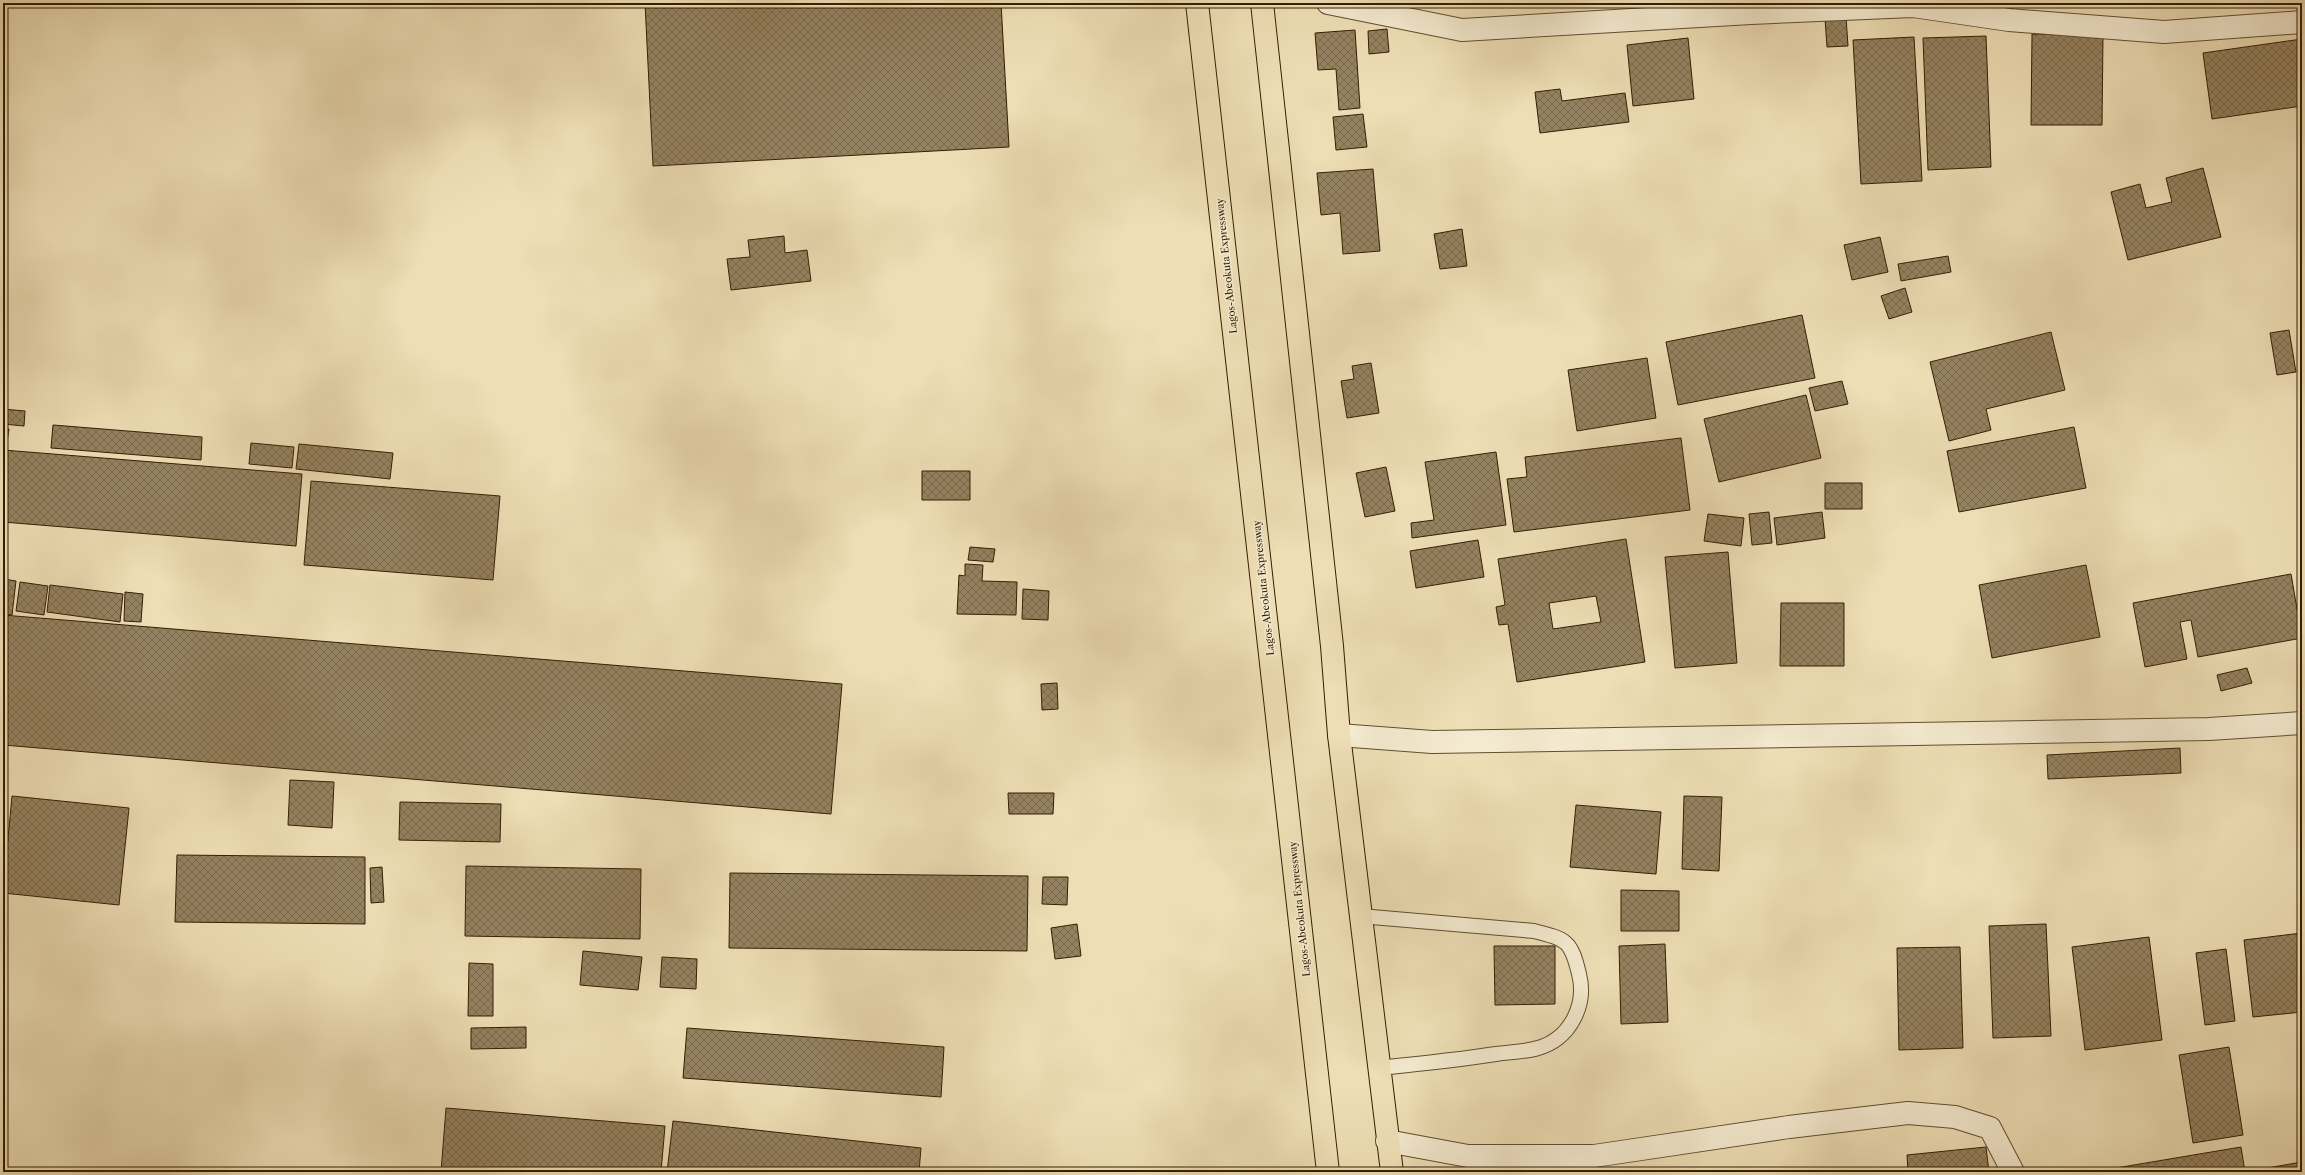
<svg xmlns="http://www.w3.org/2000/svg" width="2305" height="1175" viewBox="0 0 2305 1175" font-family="'Libre Caslon Text',serif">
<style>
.building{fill:url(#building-cross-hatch);stroke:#341e03;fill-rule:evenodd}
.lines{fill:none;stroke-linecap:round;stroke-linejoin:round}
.lane-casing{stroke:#624e30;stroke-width:16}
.street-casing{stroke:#624e30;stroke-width:24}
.highway-casing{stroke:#341e03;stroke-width:24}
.lane{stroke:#f4eacf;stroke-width:14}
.street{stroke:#f4eacf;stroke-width:22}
.highway{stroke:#eedeb5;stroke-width:22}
.labels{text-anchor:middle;stroke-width:3;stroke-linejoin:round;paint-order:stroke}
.street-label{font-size:10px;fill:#341e03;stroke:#f4eacf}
</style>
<defs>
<pattern id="building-cross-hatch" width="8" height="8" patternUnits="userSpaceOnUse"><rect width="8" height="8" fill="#958260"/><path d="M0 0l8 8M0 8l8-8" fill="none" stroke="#7a6a4d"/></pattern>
</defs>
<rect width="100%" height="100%" fill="#eedeb5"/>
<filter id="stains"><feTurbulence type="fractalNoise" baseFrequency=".005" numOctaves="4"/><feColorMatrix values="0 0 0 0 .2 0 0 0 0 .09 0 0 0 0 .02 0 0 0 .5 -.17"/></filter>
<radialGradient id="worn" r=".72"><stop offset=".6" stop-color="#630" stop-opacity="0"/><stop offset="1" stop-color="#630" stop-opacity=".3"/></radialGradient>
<path class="building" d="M 645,3 L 1001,3 L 1009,147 L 653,166 Z
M 1846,17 L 1848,46 L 1827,47 L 1825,19 Z
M 1387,29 L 1389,52 L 1369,54 L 1368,31 Z
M 1355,30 L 1360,108 L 1339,110 L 1336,69 L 1318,70 L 1315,33 Z
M 2032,34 L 2103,35 L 2102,125 L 2031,125 Z
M 1986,36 L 1991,167 L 1928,170 L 1923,38 Z
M 1914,37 L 1922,181 L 1861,184 L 1853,40 Z
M 1688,38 L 1694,99 L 1633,106 L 1627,45 Z
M 2302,39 L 2302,106 L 2212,119 L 2203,53 Z
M 1560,89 L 1562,101 L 1625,93 L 1629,122 L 1540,133 L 1535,92 Z
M 1363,114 L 1367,147 L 1336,150 L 1333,117 Z
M 2203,168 L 2221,237 L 2128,260 L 2111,192 L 2140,184 L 2146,208 L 2172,202 L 2166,178 Z
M 1373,169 L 1380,251 L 1343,254 L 1340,213 L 1321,215 L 1317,173 Z
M 1462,229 L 1467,266 L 1440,269 L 1434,234 Z
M 784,236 L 785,253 L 807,250 L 811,281 L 731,290 L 727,259 L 750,257 L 748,240 Z
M 1880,237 L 1888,272 L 1852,280 L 1844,245 Z
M 1948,256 L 1951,272 L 1901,281 L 1898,264 Z
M 1905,288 L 1912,312 L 1889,319 L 1881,296 Z
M 1802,315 L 1815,378 L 1678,405 L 1666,342 Z
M 2289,330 L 2296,372 L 2277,375 L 2270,333 Z
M 2051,332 L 2065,390 L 1986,409 L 1991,430 L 1949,441 L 1930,362 Z
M 1647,358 L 1656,418 L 1577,431 L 1568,370 Z
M 1371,363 L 1379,413 L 1347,418 L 1341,381 L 1354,379 L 1352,366 Z
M 1842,381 L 1848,404 L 1815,411 L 1809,388 Z
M 1806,395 L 1821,458 L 1719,482 L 1704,419 Z
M 3,409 L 25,411 L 24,426 L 3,424 Z
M 53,425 L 202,437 L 201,460 L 51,448 Z
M 2074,427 L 2086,488 L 1959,512 L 1947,451 Z
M 3,428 L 9,429 L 6,448 L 3,448 Z
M 1681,438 L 1690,510 L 1514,532 L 1507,479 L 1527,477 L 1525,457 Z
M 251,443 L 294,447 L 292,468 L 249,464 Z
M 299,444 L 393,453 L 390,479 L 296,469 Z
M 3,450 L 302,474 L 296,546 L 3,522 Z
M 1496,452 L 1506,525 L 1412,538 L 1411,523 L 1434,520 L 1425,462 Z
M 1386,467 L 1395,511 L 1365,517 L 1356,473 Z
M 922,471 L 970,471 L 970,500 L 922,500 Z
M 311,481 L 500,496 L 493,580 L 304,565 Z
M 1825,483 L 1862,483 L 1862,509 L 1825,509 Z
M 1769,512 L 1772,543 L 1752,545 L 1749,514 Z
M 1822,512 L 1825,538 L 1777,545 L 1774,518 Z
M 1708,514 L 1744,518 L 1741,546 L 1704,541 Z
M 1626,539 L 1645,662 L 1517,682 L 1508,624 L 1499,625 L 1496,607 L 1505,605 L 1498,559 ZM 1596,596 L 1601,622 L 1553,629 L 1549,603 Z
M 1478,540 L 1484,577 L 1416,588 L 1410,551 Z
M 970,547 L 995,549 L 993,562 L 968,560 Z
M 1728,552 L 1737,663 L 1675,668 L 1665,557 Z
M 965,564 L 983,565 L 982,581 L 1017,582 L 1016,615 L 957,614 L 959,575 L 965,576 Z
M 2086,565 L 2100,637 L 1992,658 L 1979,585 Z
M 2291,574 L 2302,638 L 2198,657 L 2191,620 L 2180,622 L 2187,659 L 2145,667 L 2133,603 Z
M 3,579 L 16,581 L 12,615 L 3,614 Z
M 20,582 L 48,586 L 44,615 L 16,611 Z
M 50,585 L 123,594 L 120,622 L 47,612 Z
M 1023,589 L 1049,591 L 1048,620 L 1022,619 Z
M 125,592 L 143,594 L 141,622 L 124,621 Z
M 1781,603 L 1844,603 L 1844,666 L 1780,666 Z
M 3,615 L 842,684 L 831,814 L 3,745 Z
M 2247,668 L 2252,683 L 2221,691 L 2217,675 Z
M 1057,683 L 1058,709 L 1042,710 L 1041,684 Z
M 2180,748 L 2181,773 L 2048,779 L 2047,755 Z
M 290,780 L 334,782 L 332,828 L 288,825 Z
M 1008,793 L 1054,793 L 1053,814 L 1009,814 Z
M 12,796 L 129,808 L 119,905 L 3,893 Z
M 1684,796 L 1722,797 L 1719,871 L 1682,869 Z
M 400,802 L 501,804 L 500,842 L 399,840 Z
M 1576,805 L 1661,812 L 1656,874 L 1570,867 Z
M 177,855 L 365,857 L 365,924 L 175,922 Z
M 466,866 L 641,869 L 640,939 L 465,936 Z
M 382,867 L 384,902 L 371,903 L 370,868 Z
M 730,873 L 1028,876 L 1027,951 L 729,948 Z
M 1043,877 L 1068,877 L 1067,905 L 1042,904 Z
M 1621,890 L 1679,891 L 1679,931 L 1621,931 Z
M 1077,924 L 1081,956 L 1055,959 L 1051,928 Z
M 2046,924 L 2051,1036 L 1993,1038 L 1989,926 Z
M 2302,933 L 2302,1012 L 2253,1017 L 2244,940 Z
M 2149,937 L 2162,1040 L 2085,1050 L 2072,947 Z
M 1665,944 L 1668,1022 L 1621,1024 L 1619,946 Z
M 1494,946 L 1555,946 L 1555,1004 L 1495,1005 Z
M 1960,947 L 1963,1048 L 1899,1050 L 1897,948 Z
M 2226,949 L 2235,1021 L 2205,1025 L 2196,953 Z
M 583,951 L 642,957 L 638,990 L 580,985 Z
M 662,957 L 697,959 L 696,989 L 660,987 Z
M 469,963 L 493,964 L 493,1016 L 468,1016 Z
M 526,1027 L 526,1048 L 471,1049 L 471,1028 Z
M 687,1028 L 944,1047 L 941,1097 L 683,1078 Z
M 2229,1047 L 2243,1135 L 2193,1143 L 2179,1055 Z
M 446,1108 L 665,1126 L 661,1172 L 441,1172 Z
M 673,1121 L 921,1148 L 919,1172 L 667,1172 Z
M 1986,1147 L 1989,1172 L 1908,1172 L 1907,1155 Z
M 2241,1147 L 2245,1172 L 2116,1172 L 2116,1168 Z
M 2302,1162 L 2302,1172 L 2268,1172 L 2267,1168 Z"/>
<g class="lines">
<defs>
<path id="lane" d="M 1360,916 L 1534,931 C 1566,939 1571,940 1579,974 C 1587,1005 1570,1039 1538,1048 C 1525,1052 1509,1052 1496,1054 C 1457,1060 1418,1064 1378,1068"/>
<path id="street" d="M 1328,3 L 1462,30 L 1751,13 L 1913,6 L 2009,20 L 2164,32 L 2302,22
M 1339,735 L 1432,742 L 2209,729 L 2302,723
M 1387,1141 L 1468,1156 L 1594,1156 L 1789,1127 L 1908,1113 L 1955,1117 L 1990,1128 L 2013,1172"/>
<path id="highway" d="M 1197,3 L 1328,1172
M 1262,3 L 1332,646 L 1339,735 L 1392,1172"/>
</defs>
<use href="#lane" class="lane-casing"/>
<use href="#street" class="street-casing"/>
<use href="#highway" class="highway-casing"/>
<use href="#lane" class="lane"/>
<use href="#street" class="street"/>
<use href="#highway" class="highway"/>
</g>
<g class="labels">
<g class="street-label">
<text transform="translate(1226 266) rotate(-96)" y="4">Lagos-Abeokuta Expressway</text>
<text transform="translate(1263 588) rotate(-96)" y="4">Lagos-Abeokuta Expressway</text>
<text transform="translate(1299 909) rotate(-96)" y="4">Lagos-Abeokuta Expressway</text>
</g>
</g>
<rect width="2305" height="1175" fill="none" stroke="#eedeb5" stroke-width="16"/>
<rect x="4" y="4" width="2297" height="1167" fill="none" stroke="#341e03" stroke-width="2"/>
<rect x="8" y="8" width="2289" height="1159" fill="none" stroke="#341e03"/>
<rect width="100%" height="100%" filter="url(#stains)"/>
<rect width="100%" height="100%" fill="url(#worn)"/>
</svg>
